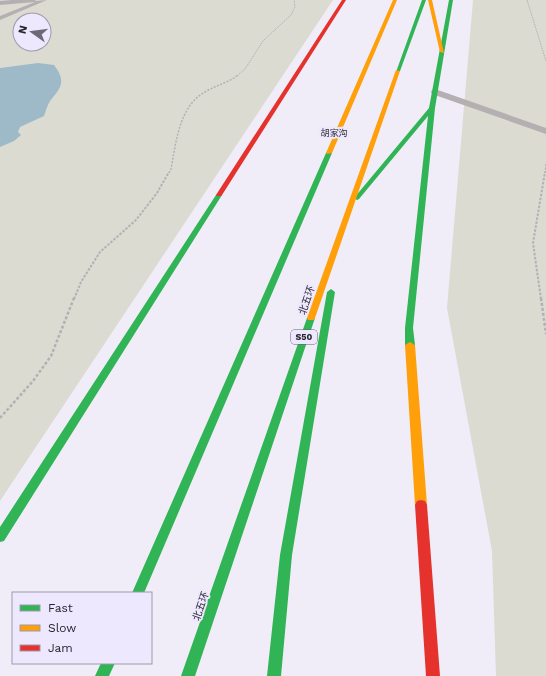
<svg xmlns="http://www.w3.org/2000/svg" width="546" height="676" viewBox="0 0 546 676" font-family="'Work Sans','Noto Sans SC',sans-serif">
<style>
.green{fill:#dbdbd2;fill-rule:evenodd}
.water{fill:#9ebac9}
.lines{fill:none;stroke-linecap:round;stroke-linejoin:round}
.path-far3{stroke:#b4b0b3;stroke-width:1;stroke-dasharray:1.5 1;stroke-linecap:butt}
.path-far2{stroke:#b4b0b3;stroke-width:1.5;stroke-dasharray:2 1.5;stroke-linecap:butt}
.path-far1{stroke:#b4b0b3;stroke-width:2;stroke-dasharray:2.5 1.5;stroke-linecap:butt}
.path{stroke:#b4b0b3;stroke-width:2.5;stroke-dasharray:3 2;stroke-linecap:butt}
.lane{fill:#b4afb1;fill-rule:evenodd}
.fast{fill:#30b455;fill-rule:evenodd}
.slow{fill:#ff9f0a;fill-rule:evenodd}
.jam{fill:#e5322d;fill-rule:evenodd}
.labels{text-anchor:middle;stroke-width:4;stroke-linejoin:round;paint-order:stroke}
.far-neighbourhood-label{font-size:9px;fill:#27242e;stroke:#ede8fd}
.shield{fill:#ede8fd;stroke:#625f6c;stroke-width:1}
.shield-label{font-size:9px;font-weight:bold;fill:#27242e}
.street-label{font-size:10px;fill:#27242e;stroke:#ede8fd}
</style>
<rect width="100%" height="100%" fill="#f0edf8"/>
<path class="green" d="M 0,0 L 333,0 L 0,501 ZM 20,20 L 44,20 L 44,44 L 20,44 Z
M 473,0 L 546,0 L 546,676 L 496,676 L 492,551 L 447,308 Z"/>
<path class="water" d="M 38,63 L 54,65 C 66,81 62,87 50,101 C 47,106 46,111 44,116 L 20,127 L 18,132 L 21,135 L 14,141 L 0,147 L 0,68 Z"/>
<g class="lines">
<path class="path-far3" d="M 527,0 L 546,61
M 237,76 L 245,69 L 263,41 L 291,15 L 295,7 L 294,0"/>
<path class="path-far2" d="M 169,173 L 171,169 C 176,143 179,106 205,92 C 216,85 228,83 238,75
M 545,173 L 546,164"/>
<path class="path-far1" d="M 74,299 L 81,282 L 100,252 L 136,220 L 157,193 L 169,172
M 541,299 L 533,243 L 545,172"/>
<path class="path" d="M 541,298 L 546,334
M 0,418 L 33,381 L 51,356 L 74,298"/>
<path class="lane" d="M 12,0 L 36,0 L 35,1 L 47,0 L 0,20 L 0,16 L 35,2 L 0,5 L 0,1 Z
M 435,89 L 546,128 L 546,134 L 432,94 L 431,92 L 432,90 Z"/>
<path class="fast" d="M 422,0 L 426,0 L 400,71 L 396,72 Z
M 449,0 L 453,0 L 435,108 L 413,328 L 415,345 L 410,348 L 405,345 L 405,328 L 428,116 L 359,199 L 357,200 L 354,198 L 429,108 Z
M 329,151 L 332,153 L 144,593 L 132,593 L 326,153 Z
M 219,193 L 222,195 L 4,541 L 0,542 L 0,527 L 216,195 Z
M 331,289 L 335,292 L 292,555 L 281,676 L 267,676 L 280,555 L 327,292 Z
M 311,315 L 315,318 L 195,676 L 181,676 L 307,318 Z
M 101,663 L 115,663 L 109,676 L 95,676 Z"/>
<path class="slow" d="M 393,0 L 397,0 L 332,153 L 327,154 L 326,153 Z
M 428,0 L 432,0 L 444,53 L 440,52 Z
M 396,70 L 400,71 L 315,318 L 314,320 L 308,320 L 307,318 Z
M 410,342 L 415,345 L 427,505 L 425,509 L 421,510 L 417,509 L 415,505 L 405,345 Z"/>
<path class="jam" d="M 342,0 L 346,0 L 222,195 L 221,196 L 217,196 L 216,195 Z
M 421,500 L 425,501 L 427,505 L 440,676 L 426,676 L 415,505 L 417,501 Z"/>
</g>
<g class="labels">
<g class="far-neighbourhood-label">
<text x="334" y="136">胡家沟</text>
</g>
<rect class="shield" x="291" y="330" width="26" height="14" rx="3"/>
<g class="shield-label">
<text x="304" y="340">S50</text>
</g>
<g class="street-label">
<text transform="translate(306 300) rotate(-71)" y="4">北五环</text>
<text transform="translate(200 606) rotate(-71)" y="4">北五环</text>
</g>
</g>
<rect x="12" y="592" width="140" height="72" fill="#ede8fd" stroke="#9e9aaa"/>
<rect x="20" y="605" width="20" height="6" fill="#30b455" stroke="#9e9aaa"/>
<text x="48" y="612" font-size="12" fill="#27242e">Fast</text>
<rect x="20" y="625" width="20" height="6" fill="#ff9f0a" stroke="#9e9aaa"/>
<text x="48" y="632" font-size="12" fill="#27242e">Slow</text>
<rect x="20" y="645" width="20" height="6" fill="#e5322d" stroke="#9e9aaa"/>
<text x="48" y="652" font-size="12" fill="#27242e">Jam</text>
<g transform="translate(32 32) rotate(284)"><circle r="19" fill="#ede8fd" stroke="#9e9aaa"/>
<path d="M0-3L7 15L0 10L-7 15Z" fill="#6d6a75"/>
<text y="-6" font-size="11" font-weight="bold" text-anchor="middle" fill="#27242e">N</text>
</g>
</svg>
